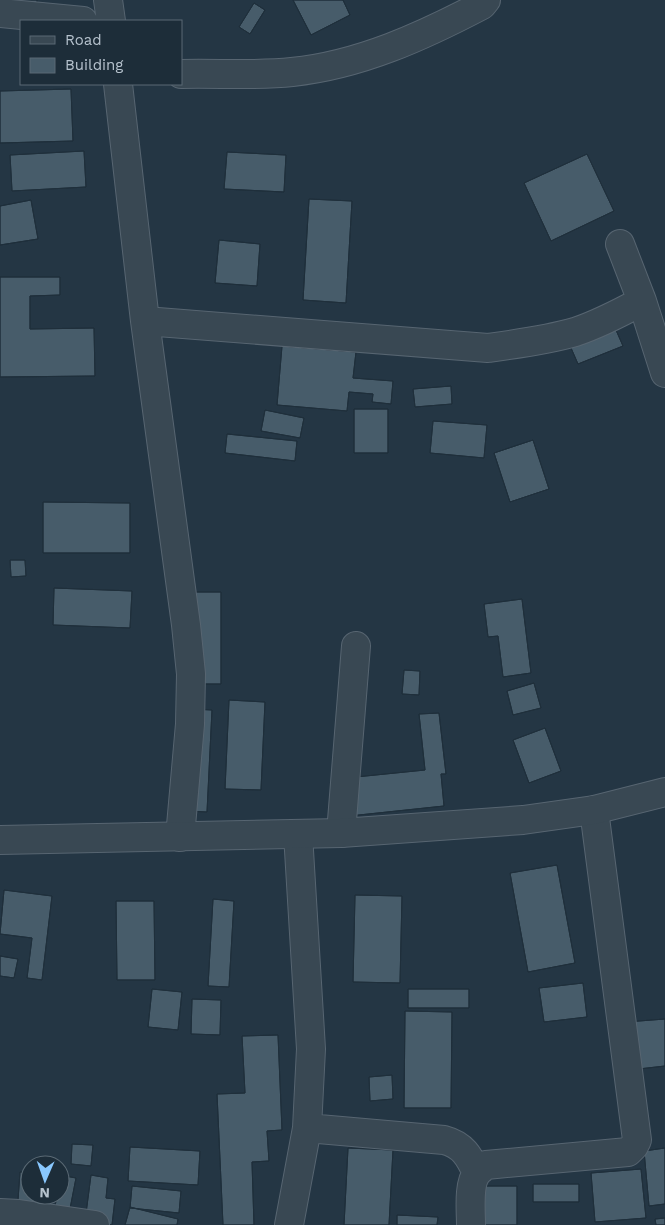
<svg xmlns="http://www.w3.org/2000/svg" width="665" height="1225" viewBox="0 0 665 1225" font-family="'Work Sans',sans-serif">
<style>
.building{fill:#475c6a;stroke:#1f2f3b}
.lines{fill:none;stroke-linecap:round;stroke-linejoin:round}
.minor-casing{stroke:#576571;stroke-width:30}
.tertiary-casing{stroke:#576571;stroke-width:30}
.minor{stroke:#394853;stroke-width:28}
.tertiary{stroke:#394853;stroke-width:28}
</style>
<rect width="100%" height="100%" fill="#243644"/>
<path class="building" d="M 0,0 L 37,0 L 37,5 Z
M 0,0 L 37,0 L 37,5 Z
M 293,0 L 343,0 L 350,15 L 311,35 Z
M 293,0 L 343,0 L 350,15 L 311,35 Z
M 254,3 L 265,10 L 250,34 L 239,27 Z
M 254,3 L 265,10 L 250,34 L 239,27 Z
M 71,89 L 73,141 L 0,143 L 0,91 Z
M 71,89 L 73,141 L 0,143 L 0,91 Z
M 84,151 L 86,187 L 12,191 L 10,155 Z
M 84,151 L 86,187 L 12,191 L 10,155 Z
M 227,152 L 286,155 L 284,192 L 224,189 Z
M 227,152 L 286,155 L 284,192 L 224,189 Z
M 587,154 L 614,211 L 551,241 L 524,183 Z
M 587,154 L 614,211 L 551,241 L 524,183 Z
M 309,199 L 352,201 L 346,303 L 303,300 Z
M 309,199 L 352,201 L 346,303 L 303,300 Z
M 31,200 L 38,239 L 0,245 L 0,206 Z
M 31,200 L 38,239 L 0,245 L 0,206 Z
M 219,240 L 260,244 L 257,286 L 215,283 Z
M 219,240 L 260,244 L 257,286 L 215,283 Z
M 0,277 L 60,277 L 60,295 L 30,296 L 30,329 L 94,328 L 95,376 L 0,377 Z
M 0,277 L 60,277 L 60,295 L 30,296 L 30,329 L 94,328 L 95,376 L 0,377 Z
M 609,314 L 623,346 L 578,364 L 564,332 Z
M 609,314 L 623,346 L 578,364 L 564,332 Z
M 282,346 L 356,352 L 353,378 L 393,381 L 391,404 L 372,402 L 373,394 L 349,392 L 347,411 L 277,405 Z
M 282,346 L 356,352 L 353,378 L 393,381 L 391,404 L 372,402 L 373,394 L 349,392 L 347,411 L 277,405 Z
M 451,386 L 452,404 L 415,407 L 413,389 Z
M 451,386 L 452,404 L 415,407 L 413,389 Z
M 354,409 L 388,409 L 388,453 L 354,453 Z
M 354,409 L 388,409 L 388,453 L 354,453 Z
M 265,410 L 304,418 L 300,438 L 261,431 Z
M 265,410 L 304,418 L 300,438 L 261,431 Z
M 433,421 L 487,425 L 484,458 L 430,453 Z
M 433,421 L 487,425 L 484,458 L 430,453 Z
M 227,434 L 297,441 L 295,461 L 225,453 Z
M 227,434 L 297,441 L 295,461 L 225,453 Z
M 533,440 L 549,489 L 510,502 L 494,453 Z
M 533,440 L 549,489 L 510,502 L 494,453 Z
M 43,502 L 130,503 L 130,553 L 43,553 Z
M 43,502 L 130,503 L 130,553 L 43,553 Z
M 10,560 L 25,560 L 26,576 L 11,577 Z
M 10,560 L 25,560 L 26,576 L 11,577 Z
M 54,588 L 132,591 L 130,628 L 53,625 Z
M 54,588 L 132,591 L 130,628 L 53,625 Z
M 190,592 L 221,592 L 221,684 L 189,684 Z
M 190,592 L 221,592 L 221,684 L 189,684 Z
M 522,599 L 531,673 L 503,677 L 498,636 L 488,637 L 484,604 Z
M 522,599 L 531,673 L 503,677 L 498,636 L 488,637 L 484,604 Z
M 404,670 L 420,671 L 419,695 L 402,694 Z
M 404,670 L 420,671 L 419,695 L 402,694 Z
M 534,683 L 541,708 L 513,715 L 507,691 Z
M 534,683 L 541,708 L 513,715 L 507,691 Z
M 229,700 L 265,702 L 261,790 L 225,789 Z
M 229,700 L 265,702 L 261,790 L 225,789 Z
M 193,709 L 212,710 L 207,812 L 188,811 Z
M 193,709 L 212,710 L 207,812 L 188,811 Z
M 439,713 L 446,774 L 441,774 L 444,806 L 340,817 L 336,779 L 425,770 L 419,714 Z
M 439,713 L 446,774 L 441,774 L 444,806 L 340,817 L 336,779 L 425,770 L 419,714 Z
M 545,728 L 561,771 L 529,783 L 513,740 Z
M 545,728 L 561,771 L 529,783 L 513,740 Z
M 557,865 L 575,963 L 528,972 L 510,873 Z
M 557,865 L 575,963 L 528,972 L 510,873 Z
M 4,890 L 52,896 L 42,980 L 27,978 L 32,938 L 0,934 Z
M 4,890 L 52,896 L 42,980 L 27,978 L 32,938 L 0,934 Z
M 355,895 L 402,896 L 400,983 L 353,982 Z
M 355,895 L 402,896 L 400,983 L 353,982 Z
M 213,899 L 234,901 L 229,987 L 208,986 Z
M 213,899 L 234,901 L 229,987 L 208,986 Z
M 116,901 L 154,901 L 155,980 L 117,980 Z
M 116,901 L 154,901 L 155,980 L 117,980 Z
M 0,956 L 18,959 L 14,978 L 0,976 Z
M 0,956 L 18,959 L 14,978 L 0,976 Z
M 583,983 L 587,1017 L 544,1022 L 539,988 Z
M 583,983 L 587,1017 L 544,1022 L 539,988 Z
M 152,989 L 182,992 L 178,1030 L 148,1027 Z
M 152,989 L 182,992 L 178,1030 L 148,1027 Z
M 408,989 L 469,989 L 469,1008 L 408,1008 Z
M 408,989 L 469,989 L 469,1008 L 408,1008 Z
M 192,999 L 221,1000 L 220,1035 L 191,1034 Z
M 192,999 L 221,1000 L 220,1035 L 191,1034 Z
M 405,1011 L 452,1012 L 451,1108 L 404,1108 Z
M 405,1011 L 452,1012 L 451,1108 L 404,1108 Z
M 665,1019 L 665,1066 L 630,1070 L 626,1022 Z
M 665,1019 L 665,1066 L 630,1070 L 626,1022 Z
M 278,1035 L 282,1130 L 267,1131 L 269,1161 L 252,1162 L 254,1225 L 223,1225 L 217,1094 L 245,1093 L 242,1036 Z
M 278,1035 L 282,1130 L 267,1131 L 269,1161 L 252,1162 L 254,1225 L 223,1225 L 217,1094 L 245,1093 L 242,1036 Z
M 392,1075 L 393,1099 L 370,1101 L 369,1077 Z
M 392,1075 L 393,1099 L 370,1101 L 369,1077 Z
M 72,1144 L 93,1145 L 91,1166 L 71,1164 Z
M 72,1144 L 93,1145 L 91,1166 L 71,1164 Z
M 130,1147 L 200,1151 L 198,1185 L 128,1181 Z
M 130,1147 L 200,1151 L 198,1185 L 128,1181 Z
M 348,1148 L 393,1150 L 389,1225 L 344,1225 Z
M 348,1148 L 393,1150 L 389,1225 L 344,1225 Z
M 665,1148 L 665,1204 L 649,1206 L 644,1151 Z
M 665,1148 L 665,1204 L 649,1206 L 644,1151 Z
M 641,1169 L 646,1218 L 595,1222 L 591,1173 Z
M 641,1169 L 646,1218 L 595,1222 L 591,1173 Z
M 20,1172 L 30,1173 L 30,1195 L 46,1195 L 45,1216 L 17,1214 Z
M 20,1172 L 30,1173 L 30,1195 L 46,1195 L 45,1216 L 17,1214 Z
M 60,1175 L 76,1178 L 69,1214 L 54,1212 L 57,1195 L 60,1195 Z
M 60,1175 L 76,1178 L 69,1214 L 54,1212 L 57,1195 L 60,1195 Z
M 91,1175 L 108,1178 L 106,1198 L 115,1199 L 112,1225 L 85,1221 Z
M 91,1175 L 108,1178 L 106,1198 L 115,1199 L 112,1225 L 85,1221 Z
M 533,1184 L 579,1184 L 579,1202 L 533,1202 Z
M 533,1184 L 579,1184 L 579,1202 L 533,1202 Z
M 132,1186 L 181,1191 L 179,1213 L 130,1208 Z
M 132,1186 L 181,1191 L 179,1213 L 130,1208 Z
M 465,1186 L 517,1186 L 517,1225 L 465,1225 Z
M 465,1186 L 517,1186 L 517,1225 L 465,1225 Z
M 130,1207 L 178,1219 L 177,1225 L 125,1225 Z
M 130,1207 L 178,1219 L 177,1225 L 125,1225 Z
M 397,1215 L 438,1217 L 437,1225 L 397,1225 Z
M 397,1215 L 438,1217 L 437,1225 L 397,1225 Z
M 665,1218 L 665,1225 L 656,1225 L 655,1219 Z
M 665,1218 L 665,1225 L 656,1225 L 655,1219 Z"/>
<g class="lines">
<defs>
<path id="minor" d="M 108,0 L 111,21
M 0,13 L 83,21
M 181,74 C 217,73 257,76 292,72 C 360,65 423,36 482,5 L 486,0
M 118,84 L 145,321 L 186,625 L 191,674 L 190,724 L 180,837
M 620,244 L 642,301 L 665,373
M 145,321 L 488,348 C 517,344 547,340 575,332 C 599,324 620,313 642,301
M 341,833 L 356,646
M 307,1128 L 444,1140 C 463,1145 469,1156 477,1173
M 0,1213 L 19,1214 L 95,1225
M 289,1225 L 307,1128 L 311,1049 L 298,834
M 471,1225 C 471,1211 468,1184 477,1173 C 479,1170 484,1167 486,1165 L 628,1152 L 634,1146 L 637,1140 L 594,810"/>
<path id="tertiary" d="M 0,840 L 341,833 L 523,820 L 594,810 L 665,792"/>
</defs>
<use href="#minor" class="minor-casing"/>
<use href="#tertiary" class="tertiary-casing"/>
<use href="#minor" class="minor"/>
<use href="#tertiary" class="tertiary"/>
</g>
<rect x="20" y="20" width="162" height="65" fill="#1d2d39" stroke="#5a6974"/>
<rect x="30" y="36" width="25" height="8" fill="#394853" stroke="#5a6974"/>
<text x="65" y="45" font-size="15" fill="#b6c2cd">Road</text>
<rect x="30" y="58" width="25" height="15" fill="#475c6a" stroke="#5a6974"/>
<text x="65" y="70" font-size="15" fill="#b6c2cd">Building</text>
<g transform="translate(45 1180) rotate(182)"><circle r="24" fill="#1d2d39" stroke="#5a6974"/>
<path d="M0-4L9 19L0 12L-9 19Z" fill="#89c8ff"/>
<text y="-8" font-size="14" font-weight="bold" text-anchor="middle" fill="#b6c2cd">N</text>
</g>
</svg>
